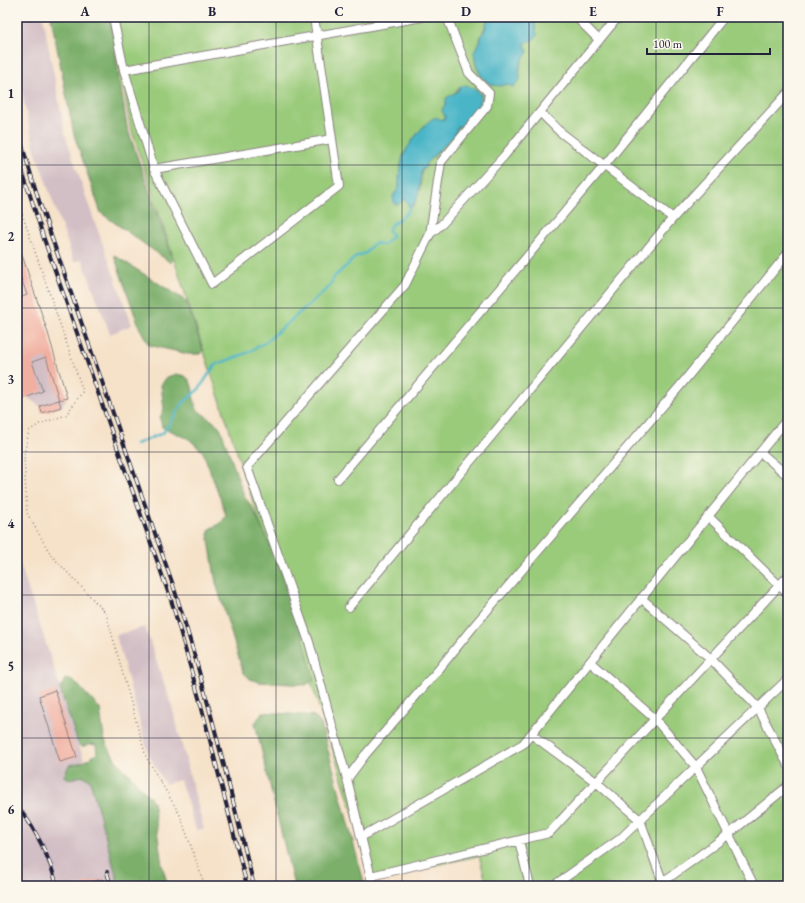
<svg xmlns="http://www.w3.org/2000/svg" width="805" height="903" viewBox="0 0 805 903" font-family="'EB Garamond',serif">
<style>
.industrial{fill:#d2bec5}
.green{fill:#9acb7a;stroke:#5e765a;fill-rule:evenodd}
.forest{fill:#7baf6a;stroke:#4e6852}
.water{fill:#4ab5c7;stroke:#366c81}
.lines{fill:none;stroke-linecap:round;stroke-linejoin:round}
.stream{stroke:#4ab5c7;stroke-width:2.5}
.building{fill:#f1afa0}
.minor-casing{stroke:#8c8282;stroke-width:10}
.path{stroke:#8c8282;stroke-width:1.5;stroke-dasharray:1 3;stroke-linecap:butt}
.minor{stroke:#fff;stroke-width:8}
.rail-casing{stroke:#22223b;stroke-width:4}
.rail{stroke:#fbf7ec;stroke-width:2.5;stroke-dasharray:8;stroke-linecap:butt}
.grid{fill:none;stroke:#22223b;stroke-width:1;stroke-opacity:0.55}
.neatline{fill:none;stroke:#22223b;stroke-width:1.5}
.grid-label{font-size:13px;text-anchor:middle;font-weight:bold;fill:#22223b}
</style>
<rect width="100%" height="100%" fill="#fbf7ec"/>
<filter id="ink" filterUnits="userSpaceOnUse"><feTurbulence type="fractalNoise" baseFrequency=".025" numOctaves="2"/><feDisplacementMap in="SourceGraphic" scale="8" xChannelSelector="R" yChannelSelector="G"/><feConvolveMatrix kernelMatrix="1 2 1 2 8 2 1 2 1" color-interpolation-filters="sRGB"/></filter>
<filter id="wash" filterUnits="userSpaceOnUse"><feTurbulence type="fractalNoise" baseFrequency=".012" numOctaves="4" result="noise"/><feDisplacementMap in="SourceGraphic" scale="16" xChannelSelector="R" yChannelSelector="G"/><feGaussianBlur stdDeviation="0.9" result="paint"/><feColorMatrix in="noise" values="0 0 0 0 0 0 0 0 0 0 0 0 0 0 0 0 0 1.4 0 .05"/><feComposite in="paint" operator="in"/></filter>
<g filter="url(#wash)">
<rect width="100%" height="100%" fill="#f6e2c9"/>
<path class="industrial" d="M 17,17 L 43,17 L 65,134 L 89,206 L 132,325 L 110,334 L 82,259 L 74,262 L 35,150 L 24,103 L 17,64 Z
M 17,239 L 48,333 L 67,398 L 61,407 L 42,413 L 40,406 L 27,397 L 20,400 L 17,392 Z
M 17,555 L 125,886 L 17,886 Z
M 145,627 L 172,707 L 204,829 L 196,830 L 180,780 L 165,784 L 149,756 L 116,635 Z"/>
<path class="green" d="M 111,17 L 488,17 C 481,45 462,55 487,82 L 506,84 L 520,80 C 519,69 519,61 528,52 L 525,46 L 526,41 L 537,35 L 534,21 L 529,17 L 788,17 L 788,886 L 487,886 L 479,856 L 374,878 L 244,474 L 130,125 ZM 461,86 L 479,107 L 468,117 L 466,122 L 459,126 L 454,136 L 446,143 L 434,156 L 429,159 L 422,169 L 420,189 L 414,205 L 410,208 L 405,199 L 393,196 L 399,188 L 399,178 L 403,155 L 415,137 L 427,124 L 443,121 L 445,117 L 442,110 L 446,103 Z"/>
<path class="forest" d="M 51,17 L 110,17 L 127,127 L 173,259 L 171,263 L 101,213 L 74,135 Z
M 114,255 L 186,301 L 203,350 L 200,354 L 188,354 L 149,345 L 139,327 Z
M 176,374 C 178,375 183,375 185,376 C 196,383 191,399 197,409 C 200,413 214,421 220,427 L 245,498 L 251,505 L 278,562 L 302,633 L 314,680 L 306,685 L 259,682 L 250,679 L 243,672 L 216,583 L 208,534 L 211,528 L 220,524 L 226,516 L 223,506 L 203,452 L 189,439 L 162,427 L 160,418 L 164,409 L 161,385 L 167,377 Z
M 65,679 L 74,681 L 100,709 L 104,739 L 115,759 L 153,801 L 162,865 L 168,886 L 119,886 L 90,780 L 83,776 L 69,779 L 64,776 L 69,765 L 83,762 L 97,754 L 96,745 L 89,744 L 82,747 L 78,743 L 60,689 Z
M 263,712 L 314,716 L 321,724 L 365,886 L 294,886 L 255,723 Z"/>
<path class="water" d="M 488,17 L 529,17 L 534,21 L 537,35 L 533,40 L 526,42 L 525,46 L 528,52 C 519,61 519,69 520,80 L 513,87 L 506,84 L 501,86 L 493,85 L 487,82 L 480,74 L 476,64 L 474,52 L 485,29 Z
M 466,85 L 477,90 L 481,95 L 479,107 L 462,126 L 458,126 L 454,136 L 426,163 L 426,167 L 422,169 C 418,182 422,198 410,208 L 405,199 L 399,204 L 394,204 L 393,196 L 399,188 C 399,178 400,167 403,157 C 406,148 425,121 434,118 C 437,117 440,119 443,120 L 445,117 L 442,110 L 446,103 L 446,98 L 458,91 L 461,86 Z"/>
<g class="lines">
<path class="stream" d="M 136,444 L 163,433 L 183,403 L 199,389 L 215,365 L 247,353 L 266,342 L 329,287 L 335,276 L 357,256 L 366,253 L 372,245 L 376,243 L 384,245 L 388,240 L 392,237 L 392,235 L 389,231 L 390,226 L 406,214 L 410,208"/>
</g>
<g id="blocks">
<path class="building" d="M 17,243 L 18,243 L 48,333 L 67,398 L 59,400 L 46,357 L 32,362 L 43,391 L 20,400 L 17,392 L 17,299 L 27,295 L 17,266 Z
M 59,400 L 61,407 L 42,413 L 40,406 Z
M 55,690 L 77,757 L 60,762 L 39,696 Z
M 102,879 L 104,886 L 83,886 L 83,884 Z"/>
</g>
</g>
<g filter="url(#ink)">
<use href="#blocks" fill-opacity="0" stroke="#8c8282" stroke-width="1"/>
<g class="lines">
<defs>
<path id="minor" d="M 113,17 L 124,70 L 422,17
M 576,17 L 598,39
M 124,70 L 154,169 L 212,284 L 339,186 L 332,139
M 540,112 L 559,131 L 673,218
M 154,169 L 332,139 L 314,17
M 430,234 L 442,224 L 504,156 L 618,17
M 760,452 L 788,476
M 338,479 L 604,166 L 724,17
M 708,516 L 788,594
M 641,598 L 711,659 L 758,708 L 788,765
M 349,607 L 673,218 L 788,93
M 590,662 L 655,719 L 696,767 L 754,886
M 531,734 L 596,782 L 640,820 L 664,886
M 347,779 L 365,755 L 439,669 L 473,627 L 680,386 L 788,253
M 361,837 L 523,744 L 788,418
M 519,841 L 530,886
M 371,876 L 549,833 L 788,576
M 373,886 L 347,779 L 309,642 L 247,467 L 405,285 L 430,234 L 441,162 L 487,106 L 489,93 L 469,73 L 447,17
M 553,886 L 620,839 L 788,679
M 656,886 L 663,882 L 729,834 L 788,786
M 784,886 L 788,884"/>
</defs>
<use href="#minor" class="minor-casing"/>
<path class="path" d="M 17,199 L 83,391 L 66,415 L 39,424 L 29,431 L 24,455 L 27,513 L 51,555 L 106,613 L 146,757 L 180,815 L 205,886"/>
<use href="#minor" class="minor"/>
<defs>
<path id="rail" d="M 17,129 L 40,204 L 173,585 C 205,684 229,785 254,886
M 17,154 L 44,239 L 173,606 L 201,705 L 247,886
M 17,805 C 36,830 49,855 57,886
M 107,872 L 111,886"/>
</defs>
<use href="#rail" class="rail-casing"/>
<use href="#rail" class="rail"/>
</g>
</g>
<path class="grid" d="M 149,17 L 149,886M 276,17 L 276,886M 402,17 L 402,886M 529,17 L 529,886M 656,17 L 656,886M 17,165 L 788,165M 17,308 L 788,308M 17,452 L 788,452M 17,595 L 788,595M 17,738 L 788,738"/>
<rect width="805" height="903" fill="none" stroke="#fbf7ec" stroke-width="44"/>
<path d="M647 48v6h123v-6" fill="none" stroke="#22223b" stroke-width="2"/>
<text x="653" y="48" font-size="12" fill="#22223b" stroke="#fbf7ec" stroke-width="3" paint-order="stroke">100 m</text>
<rect x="22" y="22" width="761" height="859" class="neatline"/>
<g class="grid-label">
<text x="85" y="16">A</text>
<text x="212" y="16">B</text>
<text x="339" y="16">C</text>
<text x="466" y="16">D</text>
<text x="593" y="16">E</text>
<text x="720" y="16">F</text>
<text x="11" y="98">1</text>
<text x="11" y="241">2</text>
<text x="11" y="384">3</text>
<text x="11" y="528">4</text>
<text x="11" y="671">5</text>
<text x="11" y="814">6</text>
</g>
</svg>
